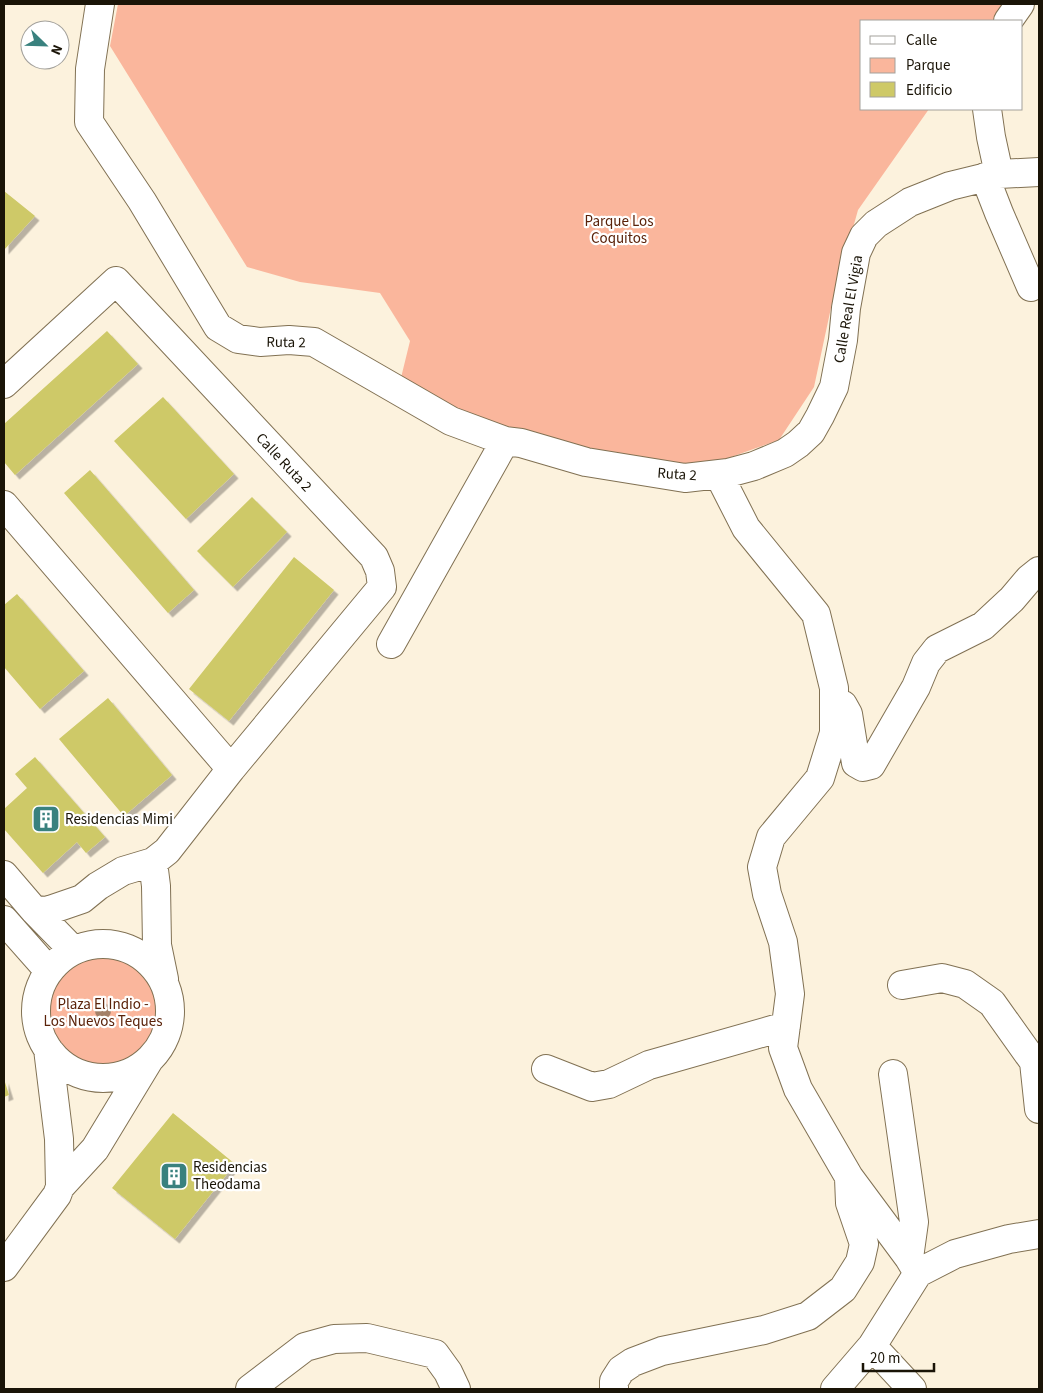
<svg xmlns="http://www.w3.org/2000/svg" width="1043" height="1393" viewBox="0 0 1043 1393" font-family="'Source Sans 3',sans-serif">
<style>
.green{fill:#fab69c}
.building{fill:#cec967;filter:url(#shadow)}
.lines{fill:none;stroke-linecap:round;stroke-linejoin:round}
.minor-casing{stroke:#817153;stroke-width:30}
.minor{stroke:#fff;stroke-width:28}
.tree{fill:#a38068}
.labels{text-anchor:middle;stroke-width:4.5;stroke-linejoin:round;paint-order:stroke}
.park-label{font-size:15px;fill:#5a2209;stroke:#fff}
.street-label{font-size:15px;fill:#1a1407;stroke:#fff}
.poi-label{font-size:15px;fill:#1a1407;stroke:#fff;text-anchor:start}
</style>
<defs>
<filter id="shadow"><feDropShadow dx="4.5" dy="4.5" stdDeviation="0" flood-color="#0004"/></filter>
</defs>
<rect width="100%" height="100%" fill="#fcf2dd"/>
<path class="green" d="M 118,4 L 1006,4 L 992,21 L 862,21 L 862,109 L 929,109 L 858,210 L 832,303 L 814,387 L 779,440 L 692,471 L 478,427 L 398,390 L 410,341 L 380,293 L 300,282 L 247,267 L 110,46 Z
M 91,948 C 122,948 142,954 159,981 C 169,997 170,1019 163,1036 C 127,1120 4,1063 46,982 C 52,970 64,960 73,950 Z"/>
<path class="building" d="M 4,191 L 35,216 L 4,250 Z
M 107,331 L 138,364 L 15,475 L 4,462 L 4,424 Z
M 163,397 L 234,474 L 186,519 L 114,441 Z
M 90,470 L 194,590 L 168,613 L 64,493 Z
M 252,497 L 287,532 L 233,587 L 197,551 Z
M 294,557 L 334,590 L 229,721 L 189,689 Z
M 17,594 L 84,671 L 40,709 L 4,667 L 4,605 Z
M 108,698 L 172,775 L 124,816 L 59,739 Z
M 35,757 L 105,837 L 86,853 L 77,842 L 43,873 L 4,829 L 4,809 L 27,788 L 15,774 Z
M 4,1079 L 9,1095 L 4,1097 Z
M 173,1113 L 235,1164 L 175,1239 L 112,1188 Z"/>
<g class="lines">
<defs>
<path id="minor" d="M 100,4 L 90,69 L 89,122 L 142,201 L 218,327 L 238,339 L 260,342 L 289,340 L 314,342 L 451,421 L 505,441 L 521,443 L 586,462 L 685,478 L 728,473 L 754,466 L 785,453 L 798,444 L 811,432 L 820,416 L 834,387 L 843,340 L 846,308 L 856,253 L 864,236 L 876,224 L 910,202 L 950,186 L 999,174 L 1039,172
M 1008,21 L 1020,4
M 987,109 L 991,137 L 999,174
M 985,177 L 999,213 L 1031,287
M 4,384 L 116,281 L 374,557 L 380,571 L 382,587 L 231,769 L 167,851 L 153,862 L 123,871 L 98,886 L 82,899 L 47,911 L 34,910
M 719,475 L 746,528 L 816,614 L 834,688 L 834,733 L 820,778 L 771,837 L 762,867 L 767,894 L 783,942 L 790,994 L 783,1048 L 798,1089 L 849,1177 L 909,1258 L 918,1273
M 4,505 L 231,769
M 391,644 L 505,441
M 843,705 L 848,714 L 856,763 L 863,767 L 871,765 L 916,687 L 926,663 L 937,649 L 983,626 L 1012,599 L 1029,579 L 1039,571
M 153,862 L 156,886 L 157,945 L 164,979
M 4,875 L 34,910 L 73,950
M 4,920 L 49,971
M36 1011a67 67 0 1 1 134 0a67 67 0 1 1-134 0Z
M 902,985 L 942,978 L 965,984 L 992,1003 L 1034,1062 L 1039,1109
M 546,1069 L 592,1087 L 609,1084 L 649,1065 L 786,1026
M 893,1074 L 914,1222 L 909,1258
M 60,1187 L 95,1149 L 149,1060
M 4,1267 L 57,1195 L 60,1187 L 59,1139 L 48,1049
M 872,1346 L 912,1389
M 250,1389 L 305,1347 L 334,1339 L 367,1338 L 435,1354 L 448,1372 L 456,1389
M 614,1389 L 614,1381 L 621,1370 L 633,1362 L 662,1351 L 764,1330 L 808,1316 L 843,1289 L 860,1262 L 864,1244 L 850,1203 L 849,1178
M 835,1389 L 872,1346 L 918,1273 L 955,1254 L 1009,1239 L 1039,1234"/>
</defs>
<use href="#minor" class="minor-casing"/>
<use href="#minor" class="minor"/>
</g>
<circle class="tree" cx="103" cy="1011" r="8"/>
<defs>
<symbol id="building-square" viewBox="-11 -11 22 22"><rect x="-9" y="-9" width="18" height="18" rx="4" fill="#39817e" stroke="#fff"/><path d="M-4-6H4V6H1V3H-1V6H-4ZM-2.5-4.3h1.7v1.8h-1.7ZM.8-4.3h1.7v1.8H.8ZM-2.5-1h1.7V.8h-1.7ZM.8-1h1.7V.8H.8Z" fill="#fff"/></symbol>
</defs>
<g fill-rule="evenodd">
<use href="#building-square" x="30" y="803" width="32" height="32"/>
<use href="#building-square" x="158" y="1160" width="32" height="32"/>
</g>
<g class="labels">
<g class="park-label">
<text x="619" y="226">Parque Los<tspan x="619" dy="17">Coquitos</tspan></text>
<text x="103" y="1009">Plaza El Indio -<tspan x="103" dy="17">Los Nuevos Teques</tspan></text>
</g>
<g class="street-label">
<text transform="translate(848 309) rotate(-80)" y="5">Calle Real El Vigia</text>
<text transform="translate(286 342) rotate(1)" y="5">Ruta 2</text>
<text transform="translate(284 462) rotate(47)" y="5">Calle Ruta 2</text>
<text transform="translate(677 474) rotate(4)" y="5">Ruta 2</text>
</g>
<g class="poi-label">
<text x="65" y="824">Residencias Mimi</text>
<text x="193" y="1172">Residencias<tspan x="193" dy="17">Theodama</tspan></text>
</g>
</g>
<rect width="1043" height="1393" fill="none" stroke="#1a1407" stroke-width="10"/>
<rect x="860" y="20" width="162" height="90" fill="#ffffff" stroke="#a3a19c"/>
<rect x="870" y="36" width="25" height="8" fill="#ffffff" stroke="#a3a19c"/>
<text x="906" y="45" font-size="15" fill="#1a1407">Calle</text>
<rect x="870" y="58" width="25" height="15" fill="#fab69c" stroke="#a3a19c"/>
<text x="906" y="70" font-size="15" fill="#1a1407">Parque</text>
<rect x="870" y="82" width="25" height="15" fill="#cec967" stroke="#a3a19c"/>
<text x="906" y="95" font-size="15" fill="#1a1407">Edificio</text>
<g transform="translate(45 45) rotate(113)"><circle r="24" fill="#ffffff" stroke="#a3a19c"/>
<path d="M0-4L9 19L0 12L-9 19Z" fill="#39817e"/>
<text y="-8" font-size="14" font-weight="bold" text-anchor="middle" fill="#1a1407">N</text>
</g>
<path d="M863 1363v8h71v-8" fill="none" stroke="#1a1407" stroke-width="2.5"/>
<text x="870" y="1363" font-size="15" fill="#1a1407" stroke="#ffffff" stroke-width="4" paint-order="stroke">20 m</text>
</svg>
